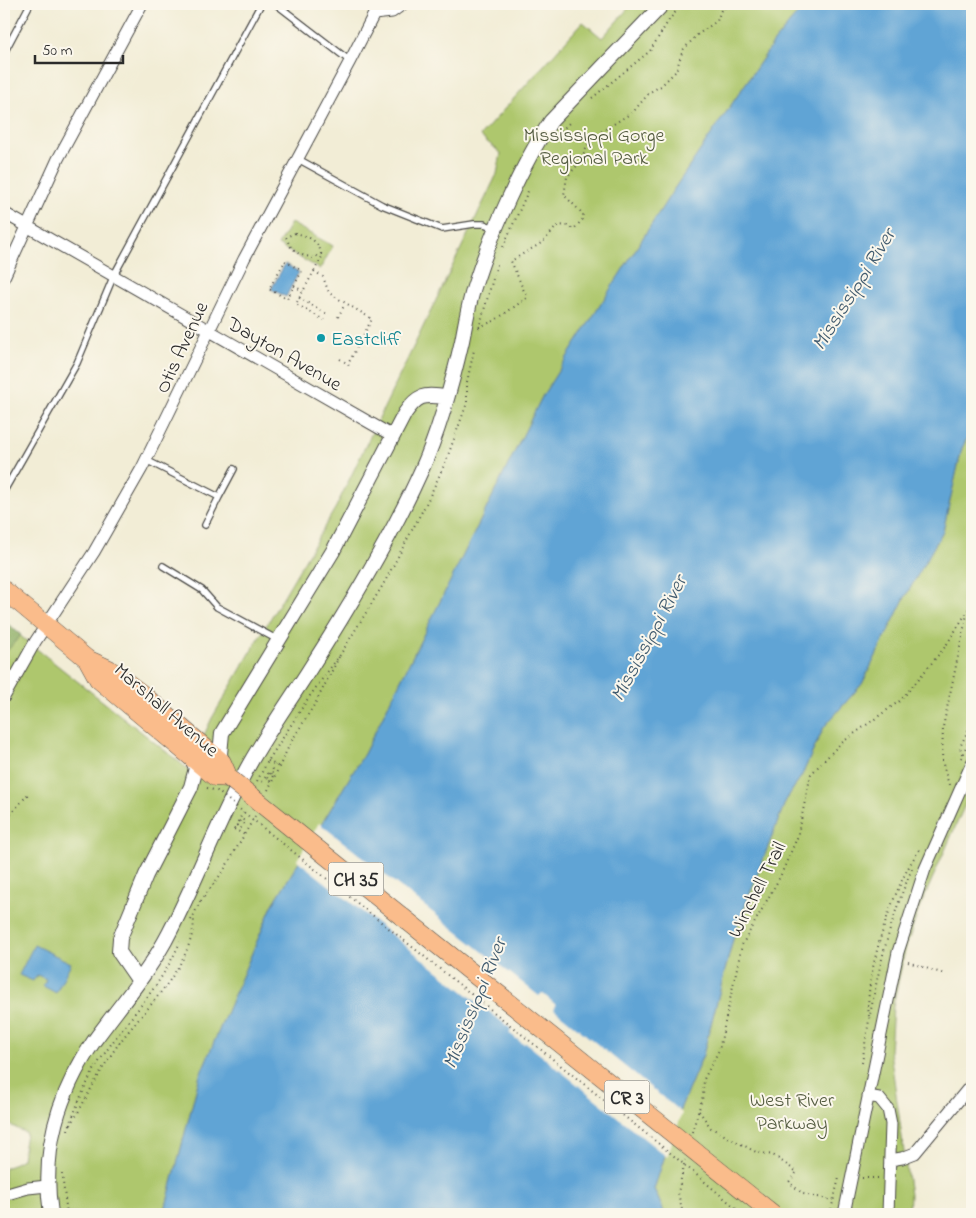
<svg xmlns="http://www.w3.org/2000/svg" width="976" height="1218" viewBox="0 0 976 1218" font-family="'Indie Flower',sans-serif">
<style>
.green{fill:#aec76d;stroke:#6c794c}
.forest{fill:#8aac60;stroke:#5a6c46}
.water{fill:#60a4d5;stroke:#466880}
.pier{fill:#f2edd6}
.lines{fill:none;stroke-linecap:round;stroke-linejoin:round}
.service-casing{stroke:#494845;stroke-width:8}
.minor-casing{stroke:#494845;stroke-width:13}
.tertiary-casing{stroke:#494845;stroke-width:16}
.primary-casing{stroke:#494845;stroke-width:19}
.path{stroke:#494845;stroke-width:2;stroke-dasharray:1 4;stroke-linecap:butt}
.service{stroke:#fff;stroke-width:5.5}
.minor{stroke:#fff;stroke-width:11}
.tertiary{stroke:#fff;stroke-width:14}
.primary{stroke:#fabc8b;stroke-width:18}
.primary-bridge-casing{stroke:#494845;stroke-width:19;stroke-linecap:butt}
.path-bridge{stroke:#494845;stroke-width:2;stroke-dasharray:1 4;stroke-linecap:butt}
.primary-bridge{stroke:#fabc8b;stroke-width:18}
.culture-dot{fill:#0f9aa8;stroke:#fbf7ec;stroke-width:2}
.labels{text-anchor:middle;stroke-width:4;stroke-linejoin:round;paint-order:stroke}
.shield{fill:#fbf7ec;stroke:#696865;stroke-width:1}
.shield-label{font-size:19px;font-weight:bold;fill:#2b2b2b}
.park-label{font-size:20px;fill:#525a3f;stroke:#fbf7ec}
.culture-label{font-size:20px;fill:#0d838f;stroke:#fbf7ec;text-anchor:start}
.street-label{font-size:20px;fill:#2b2b2b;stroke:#fbf7ec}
.water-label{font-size:21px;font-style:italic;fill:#405b6f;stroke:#fbf7ec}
</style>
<rect width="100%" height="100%" fill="#fbf7ec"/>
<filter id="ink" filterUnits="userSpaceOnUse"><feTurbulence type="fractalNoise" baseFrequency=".02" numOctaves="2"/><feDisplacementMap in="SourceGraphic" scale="10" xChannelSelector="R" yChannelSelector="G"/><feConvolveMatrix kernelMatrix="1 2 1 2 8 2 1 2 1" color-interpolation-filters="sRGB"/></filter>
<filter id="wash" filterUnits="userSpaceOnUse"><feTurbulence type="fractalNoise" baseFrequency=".0096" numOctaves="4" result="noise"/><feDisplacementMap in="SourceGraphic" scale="20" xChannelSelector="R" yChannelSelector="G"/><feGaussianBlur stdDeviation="1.12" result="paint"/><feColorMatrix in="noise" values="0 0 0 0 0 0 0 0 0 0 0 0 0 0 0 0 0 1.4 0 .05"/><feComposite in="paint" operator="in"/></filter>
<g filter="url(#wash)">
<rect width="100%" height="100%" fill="#f2edd6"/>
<path class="green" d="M 632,4 L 806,4 L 776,39 L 674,189 L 543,395 L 364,754 L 272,906 L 200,1075 L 164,1214 L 4,1214 L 4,1169 L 22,1159 L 26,1133 L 4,1122 L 4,623 L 188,769 L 212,718 L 336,507 L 497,174 L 501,153 L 480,136 L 583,22 L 602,38 Z
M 291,223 L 333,246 L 320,269 L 278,245 Z
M 972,429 L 972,789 L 919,909 L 905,950 L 893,1006 L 890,1051 L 910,1195 L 909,1214 L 665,1214 L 654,1189 L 681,1107 L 703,1055 L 735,932 L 786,800 L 802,775 L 824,727 L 862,684 L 904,599 L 943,531 L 962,448 Z"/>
<path class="forest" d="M 4,621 L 21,635 L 4,654 Z"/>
<path class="water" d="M 806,4 L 972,4 L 972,429 L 962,448 L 943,531 L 904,599 L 862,684 L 824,727 L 802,775 L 786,800 L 735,932 L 703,1055 L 681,1107 L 654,1189 L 665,1214 L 164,1214 L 200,1075 L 272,906 L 364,754 L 543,395 L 674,189 L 776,39 Z
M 285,264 L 299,272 L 286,297 L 271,289 Z
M 34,945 L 71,963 L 56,993 L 43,986 L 46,979 L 37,975 L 33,981 L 19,975 Z"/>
<path class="pier" d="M 319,823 L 539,996 L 542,993 L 556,1005 L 554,1009 L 682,1113 L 667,1157 L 526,1043 L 523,1044 L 509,1033 L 511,1029 L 297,860 Z"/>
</g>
<g filter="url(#ink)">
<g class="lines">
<defs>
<path id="service" d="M 276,4 L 350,61
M 4,53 L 30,4
M 298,159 L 382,205 L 442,229 L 474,224 L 484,224 L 495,228
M 146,460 L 219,497 L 234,469
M 4,491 L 77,363 L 114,275 L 261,4
M 205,525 L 219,497
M 163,566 L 202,590 L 217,607 L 278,640"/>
<path id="minor" d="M 374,14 L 392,12 L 403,4
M 4,213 L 393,436
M 4,277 L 58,159 L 142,4
M 4,697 L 35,642 L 94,552 L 142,468 L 244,259 L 350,61 L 374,14 L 375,4
M 868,1096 L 879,1098 L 888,1109 L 891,1124 L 888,1214
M 890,1160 L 902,1158 L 915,1153 L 972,1084
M 4,1195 L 28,1188 L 47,1186
M 844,1214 L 898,952 L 925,869 L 972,763"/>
<path id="tertiary" d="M 222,762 L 220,754 L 222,733 L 333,551 L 405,413 C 419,393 424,395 447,397
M 139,981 L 119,952 L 120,938 L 146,875 L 191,787 L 196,768 L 191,757
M 51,1214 C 41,1150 58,1094 94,1041 C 118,1008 145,977 165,941 C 196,884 217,822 249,765 C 268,731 291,699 311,667 C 352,603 391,538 422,469 C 440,429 452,384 462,341 C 466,321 469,300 476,281 C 492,232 522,164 551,121 L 663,4"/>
<path id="primary" d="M 4,590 L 87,659 L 109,669 L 142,694 L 222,762 L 229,778 L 215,777 L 98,679 L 87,659"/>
</defs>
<use href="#service" class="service-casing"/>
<use href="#minor" class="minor-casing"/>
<use href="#tertiary" class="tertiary-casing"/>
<use href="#primary" class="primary-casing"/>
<path class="path" d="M 592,98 L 650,51 L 669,20 L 682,4
M 561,131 L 570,122
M 295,233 C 306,235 320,241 321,254 L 313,258 L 299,254 L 290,246 L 286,237 Z
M 503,247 L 529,189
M 321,254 L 323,255 L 296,304 L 324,320
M 285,261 L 302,271 L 287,299 L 269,289 Z
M 314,271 L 323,277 L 329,293 L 372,319 L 348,364 L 350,369
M 294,286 L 303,291
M 299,298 L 327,314
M 338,317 L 345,304
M 479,327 L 494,321 L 527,298 L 511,261 L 543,242 L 557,226 L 566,225 L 574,229 L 583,219 L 583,214 L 564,195 L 567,177 L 580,162 L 591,138 L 633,112 L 650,92 L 661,86 L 676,71 L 683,50 L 697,35 L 717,21 L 721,10 L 730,4
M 479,328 L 498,261
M 340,359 L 348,364
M 962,754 L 960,747 L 972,722
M 961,758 L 972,734
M 268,761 L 279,767
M 257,781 L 268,761 L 309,697 L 340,655 L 383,585 L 427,502 L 446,461 L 467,403 L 467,382 L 474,350
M 262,782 L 269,772 L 274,774 L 270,781 L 267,779 L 275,765
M 949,785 L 942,761 L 943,727 L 967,614
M 268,790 L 291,742 L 316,702 L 339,657
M 4,822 L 29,793
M 234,829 L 245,835
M 234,830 L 241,819 L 245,821 L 241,828 L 236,825 L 243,813
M 201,901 L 224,870 L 255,816
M 191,920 L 201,900
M 908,962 L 944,974
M 869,1016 C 863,977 896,877 922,847
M 862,1063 C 872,998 885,930 912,869
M 699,1111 L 711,1128 L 756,1152 L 773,1155 L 797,1172 L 789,1182 L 803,1194 L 833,1200
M 71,1125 C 87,1097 101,1068 120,1042 C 146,1008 195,963 194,916
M 68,1130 C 78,1101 89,1075 107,1050 C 134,1011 160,988 180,942
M 692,1132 L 703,1096 L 704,1079 L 719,1050 L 742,945 L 780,877 L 797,838 L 811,774 L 840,744 L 901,700 L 945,647 L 972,604
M 62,1174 L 67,1214
M 862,1178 L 878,1178
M 683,1214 L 678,1193 L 685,1160
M 830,1214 L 839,1178"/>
<use href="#service" class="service"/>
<use href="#minor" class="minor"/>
<use href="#tertiary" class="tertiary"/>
<use href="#primary" class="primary"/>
<defs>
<path id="primary-bridge" d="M 229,778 L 773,1214"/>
</defs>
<use href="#primary-bridge" class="primary-bridge-casing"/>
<path class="path-bridge" d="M 207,788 L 217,791 L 674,1156 L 743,1214"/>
<use href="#primary-bridge" class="primary-bridge"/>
</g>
</g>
<circle class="culture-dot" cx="321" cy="338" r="5"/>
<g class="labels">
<g class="shield">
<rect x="328.5" y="862.5" width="55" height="33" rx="4"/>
<rect x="604.5" y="1080.5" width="45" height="33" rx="4"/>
</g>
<g class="shield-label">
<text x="356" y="886">CH 35</text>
<text x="627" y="1104">CR 3</text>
</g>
<g class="park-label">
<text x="594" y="141">Mississippi Gorge<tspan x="594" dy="23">Regional Park</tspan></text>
<text x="792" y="1106">West River<tspan x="792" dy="23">Parkway</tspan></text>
</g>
<g class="culture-label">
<text x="331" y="345">Eastcliff</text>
</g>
<g class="street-label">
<text transform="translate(181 347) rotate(-65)" y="7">Otis Avenue</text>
<text transform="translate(285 353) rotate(30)" y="7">Dayton Avenue</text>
<text transform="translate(167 709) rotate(41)" y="7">Marshall Avenue</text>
<text transform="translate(756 889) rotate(-63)" y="7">Winchell Trail</text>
</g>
<g class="water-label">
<text transform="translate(853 289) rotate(-58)" y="7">Mississippi River</text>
<text transform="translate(648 638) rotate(-62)" y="7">Mississippi River</text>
<text transform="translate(474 1003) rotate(-68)" y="7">Mississippi River</text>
</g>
</g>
<rect width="976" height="1218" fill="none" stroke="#fbf7ec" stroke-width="20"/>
<path d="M35 55v8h88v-8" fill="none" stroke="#2b2b2b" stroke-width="2.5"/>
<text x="42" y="55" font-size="15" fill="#2b2b2b" stroke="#fbf7ec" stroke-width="4" paint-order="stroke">50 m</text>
</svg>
